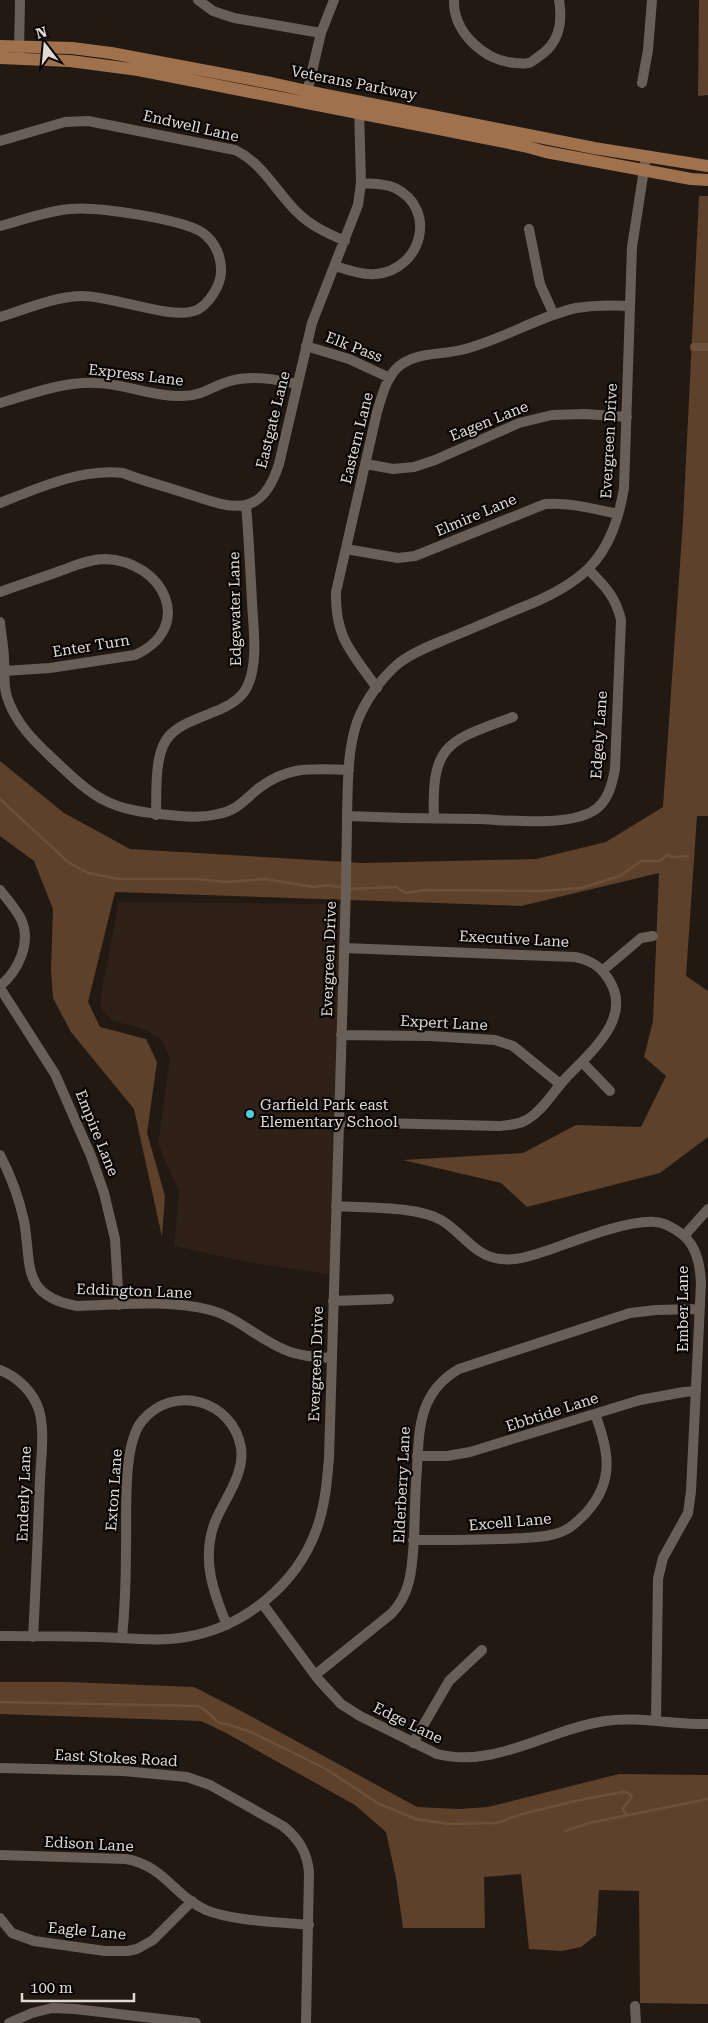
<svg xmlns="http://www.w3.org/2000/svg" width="708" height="2023" viewBox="0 0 708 2023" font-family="'Roboto Serif',serif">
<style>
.built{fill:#2f2117}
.forest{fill:#5d412a}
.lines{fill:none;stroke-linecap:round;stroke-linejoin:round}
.stream{stroke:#6d5039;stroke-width:2.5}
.canal{stroke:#6d5039;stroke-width:8}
.minor{stroke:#695f57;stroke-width:10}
.major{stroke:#9f724d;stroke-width:12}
.poi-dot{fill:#53cadc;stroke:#080504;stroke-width:2}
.labels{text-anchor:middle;stroke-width:4.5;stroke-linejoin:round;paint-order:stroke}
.street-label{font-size:15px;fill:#e0dad5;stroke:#080504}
.poi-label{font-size:15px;fill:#e0dad5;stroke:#080504;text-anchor:start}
</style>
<rect width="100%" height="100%" fill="#221913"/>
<path class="built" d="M 119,902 L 346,904 L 334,1275 L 248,1262 L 174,1246 L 179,1192 L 158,1144 L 170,1058 L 162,1040 L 144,1029 L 113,1021 L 100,1007 L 102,988 Z"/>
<path class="forest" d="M 699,0 L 708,0 L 708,95 L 698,96 Z
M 699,196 L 708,196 L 708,816 L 697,816 L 686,976 L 708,991 L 708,1137 L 660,1173 L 527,1207 L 501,1183 L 403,1160 L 523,1153 L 576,1125 L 641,1127 L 666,1076 L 644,1057 L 653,1021 L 659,873 L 521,906 L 115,892 L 88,1002 L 100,1027 L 146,1039 L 157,1062 L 147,1133 L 165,1196 L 162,1237 L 134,1109 L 71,1032 L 53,998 L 51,970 L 53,909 L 34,861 L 0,836 L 0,761 L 64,813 L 130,849 L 363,863 L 536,859 L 606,842 L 663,807 L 683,521 Z
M 0,1682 L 69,1682 L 194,1687 L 245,1713 L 417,1807 L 459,1809 L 488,1807 L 619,1774 L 708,1775 L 708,2004 L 640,2003 L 639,1891 L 599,1890 L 596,1935 L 581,1947 L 562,1951 L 529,1949 L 521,1874 L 484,1877 L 485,1928 L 403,1928 L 396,1878 L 386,1832 L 355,1805 L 226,1733 L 201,1721 L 0,1714 Z"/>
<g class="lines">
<path class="stream" d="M 0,799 L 68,862 L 88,873 L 118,879 L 197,879 L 226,882 L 265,879 L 313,887 L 328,885 L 344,888
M 349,889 L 396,887 L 406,893 L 424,890 L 542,891 L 581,888 L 620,876 L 641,861 L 660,861 L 667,855 L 674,857 L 688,856
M 0,1702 L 198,1706 L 205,1710 L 219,1723 L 227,1724 L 251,1732 L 326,1769 L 379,1804 L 416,1819 L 448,1824 L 497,1823 L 522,1814 L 575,1801 L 622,1792 L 628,1793 L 632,1797 L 623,1808 L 624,1812 L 628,1815
M 565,1831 L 589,1823 L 708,1799"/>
<path class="canal" d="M 694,347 L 708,347"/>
<path class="minor" d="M 198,0 L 213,11 L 234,18 L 321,33
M 454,0 C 453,32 485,62 516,63 C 519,63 524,64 528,63 C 531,63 535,59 538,57 C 559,44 563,24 559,0
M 19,52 L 20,0
M 642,83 L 648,50 L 652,0
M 306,97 L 321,33 L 334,0
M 0,141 L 65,122 L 88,121 L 235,150 C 263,163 276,192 298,213 C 311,226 329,234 345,241
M 0,226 C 23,220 46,211 70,209 C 95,206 183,219 203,233 C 215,242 222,257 221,273 C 220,286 209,304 197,310 C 172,321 111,295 81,296 C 53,297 26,309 0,317
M 529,229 L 540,284 L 554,315
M 335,266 C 348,270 362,275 376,274 C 422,270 438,209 395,188 C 384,183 372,184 361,183
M 306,346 L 349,359 L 390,378
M 0,403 C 31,394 64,381 97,383 C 126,384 154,397 183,396 C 201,396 213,386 230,381 C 252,375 275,379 297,384
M 366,464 L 393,469 L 414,467 L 435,460 L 519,423 L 552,415 L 585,414 L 627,417
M 0,503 C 38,488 82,468 123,473 C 143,481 164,486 185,493 C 231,508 261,521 279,464 L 312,323 L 358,205 L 361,183 L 359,107
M 346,549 L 398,558 L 415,556 L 545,504 C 569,502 594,509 618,514
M 0,592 C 19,585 38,579 57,572 C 72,567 89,559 105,559 C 164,561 196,627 135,655 L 50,668 L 4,671
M 0,622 C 1,635 4,647 4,660 C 5,672 3,685 7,697 C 15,722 33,740 51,757 C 95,799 108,810 169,815 C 185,817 202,818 218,814 C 238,810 244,800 259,788 C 289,765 313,769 349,770
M 377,688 C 352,652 335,639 336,592 L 377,412 C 382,396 386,378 398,367 C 415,352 440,355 461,350 C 501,341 536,317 576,308 C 595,305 611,305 630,306
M 156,815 C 157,793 153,751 171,734 C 184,722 205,716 221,709 C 232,704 242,698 247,687 C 259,662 253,627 252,601 C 250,569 249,537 246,506
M 347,816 C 390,818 433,819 477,819 C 508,820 566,827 593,811 C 608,802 612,785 615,769 L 621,620 C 616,597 604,585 588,569
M 434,819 C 431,744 447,741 513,717
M 0,890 C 7,899 16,909 21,919 C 32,943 18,971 0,986
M 602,971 L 641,938 L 653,936
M 0,988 L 55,1074 L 91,1156 L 104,1193 L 115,1239 L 119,1305
M 341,1035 L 430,1036 L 495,1040 L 513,1046 L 560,1084
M 582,1062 L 610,1091
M 339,1122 L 499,1126 C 509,1125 519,1125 528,1119 C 543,1110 553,1092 565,1079 C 588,1054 634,1019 609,980 C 601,966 590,960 575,957 L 344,948
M 0,1155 C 11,1176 19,1198 24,1221 C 32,1264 20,1296 77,1306 C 120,1305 167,1299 210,1310 C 237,1317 257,1338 283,1349 C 298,1356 315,1357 331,1358
M 336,1206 C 365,1208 417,1206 441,1220 C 462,1232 475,1257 501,1259 C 518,1261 533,1255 549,1250 C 577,1240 627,1220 655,1222 C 665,1222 675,1229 683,1235 C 697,1247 700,1265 701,1283 L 691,1491 L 688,1513 L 663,1558 L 658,1579 L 656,1721
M 684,1236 L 708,1209
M 333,1301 L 389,1299
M 0,1370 C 18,1377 33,1392 39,1410 C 45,1431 41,1458 40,1479 C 38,1532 36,1584 33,1637
M 417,1456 L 447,1456 L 470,1452 L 640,1400 L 684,1392 L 696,1391
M 413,1540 C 451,1540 487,1540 524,1538 C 535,1537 547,1537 558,1533 C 569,1530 578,1521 586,1513 C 615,1481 609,1451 595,1414
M 262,1603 L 318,1679 L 341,1704 L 360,1716 L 437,1754 C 495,1769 549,1729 605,1721 C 639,1716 673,1725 708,1724
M 0,1636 C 40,1636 81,1636 121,1638 C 143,1639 164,1641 186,1637 C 244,1627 297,1585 317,1528 C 325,1505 327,1482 329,1458 L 346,888 C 346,864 347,840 347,816 C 348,784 347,752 357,722 C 365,701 381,678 399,663 C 413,652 432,645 449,638 C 474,628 498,617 523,607 C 546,598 569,587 588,569 C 610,547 619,518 624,488 L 632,247 L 645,163
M 122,1638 C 125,1608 126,1577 126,1547 C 127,1515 122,1445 142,1421 C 173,1383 233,1400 241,1448 C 245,1474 224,1500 215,1522 C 201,1558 213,1592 227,1625
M 315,1675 L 391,1614 C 412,1593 412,1566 414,1539 C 415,1515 415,1492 417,1469 C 419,1428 419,1392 459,1369 L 630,1313 L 656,1310 L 699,1309
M 413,1743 L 449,1681 L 482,1650
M 0,1768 L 123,1771 L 187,1777 L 210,1785 L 283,1826 C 299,1839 307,1852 309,1872 L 306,2023
M 0,1855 L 126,1859 C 165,1866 174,1896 206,1910 C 232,1921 280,1922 309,1925
M 0,1918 L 12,1933 L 34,1941 L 105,1951 L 127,1951 L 137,1949 L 153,1940 L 192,1901
M 635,2006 L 636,2023
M 9,2023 L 32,2013 L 52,2008 L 75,2009 L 196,2023"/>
<path class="major" d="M 0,46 L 72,48 L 111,53 L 271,83 L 312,92 L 594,148 L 708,166
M 0,58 L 70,61 L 138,70 L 429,127 L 524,146 L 546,152 L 691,179 L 708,180"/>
</g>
<circle class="poi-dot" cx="250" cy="1114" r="5"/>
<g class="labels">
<g class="street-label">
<text transform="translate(354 83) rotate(11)" y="5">Veterans Parkway</text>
<text transform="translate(191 126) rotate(13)" y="5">Endwell Lane</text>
<text transform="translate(354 347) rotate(21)" y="5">Elk Pass</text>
<text transform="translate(136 375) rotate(7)" y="5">Express Lane</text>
<text transform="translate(273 420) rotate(-76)" y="5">Eastgate Lane</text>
<text transform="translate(489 421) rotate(-22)" y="5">Eagen Lane</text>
<text transform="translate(357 438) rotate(-76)" y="5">Eastern Lane</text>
<text transform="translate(609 441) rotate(-87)" y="5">Evergreen Drive</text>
<text transform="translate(476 515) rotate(-23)" y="5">Elmire Lane</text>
<text transform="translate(235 609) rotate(-91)" y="5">Edgewater Lane</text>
<text transform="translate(91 646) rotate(-9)" y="5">Enter Turn</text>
<text transform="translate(599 735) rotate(-86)" y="5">Edgely Lane</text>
<text transform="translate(514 939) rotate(3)" y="5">Executive Lane</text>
<text transform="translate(329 959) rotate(-88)" y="5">Evergreen Drive</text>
<text transform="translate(444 1023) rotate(3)" y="5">Expert Lane</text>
<text transform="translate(97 1133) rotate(68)" y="5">Empire Lane</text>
<text transform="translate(134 1291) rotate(2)" y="5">Eddington Lane</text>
<text transform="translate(683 1309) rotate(-90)" y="5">Ember Lane</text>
<text transform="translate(316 1364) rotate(-88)" y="5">Evergreen Drive</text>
<text transform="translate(552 1412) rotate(-18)" y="5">Ebbtide Lane</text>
<text transform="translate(402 1485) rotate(-87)" y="5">Elderberry Lane</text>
<text transform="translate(114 1490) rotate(-86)" y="5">Exton Lane</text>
<text transform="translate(24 1494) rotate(-88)" y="5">Enderly Lane</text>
<text transform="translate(510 1522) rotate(-5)" y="5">Excell Lane</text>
<text transform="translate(408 1723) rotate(26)" y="5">Edge Lane</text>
<text transform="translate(116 1758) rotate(3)" y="5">East Stokes Road</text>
<text transform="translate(89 1844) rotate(3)" y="5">Edison Lane</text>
<text transform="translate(87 1931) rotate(5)" y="5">Eagle Lane</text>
</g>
<g class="poi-label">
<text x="260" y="1110">Garfield Park east<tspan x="260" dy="17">Elementary School</tspan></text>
</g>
</g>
<g transform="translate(45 45) rotate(344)" stroke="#080504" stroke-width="4" paint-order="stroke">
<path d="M0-4L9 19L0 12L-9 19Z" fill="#e0dad5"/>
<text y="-8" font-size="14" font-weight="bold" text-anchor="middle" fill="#e0dad5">N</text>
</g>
<path d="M22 1993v8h112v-8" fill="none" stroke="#e0dad5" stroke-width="2.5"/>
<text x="30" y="1993" font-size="15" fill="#e0dad5" stroke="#080504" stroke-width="4" paint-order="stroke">100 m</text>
</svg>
